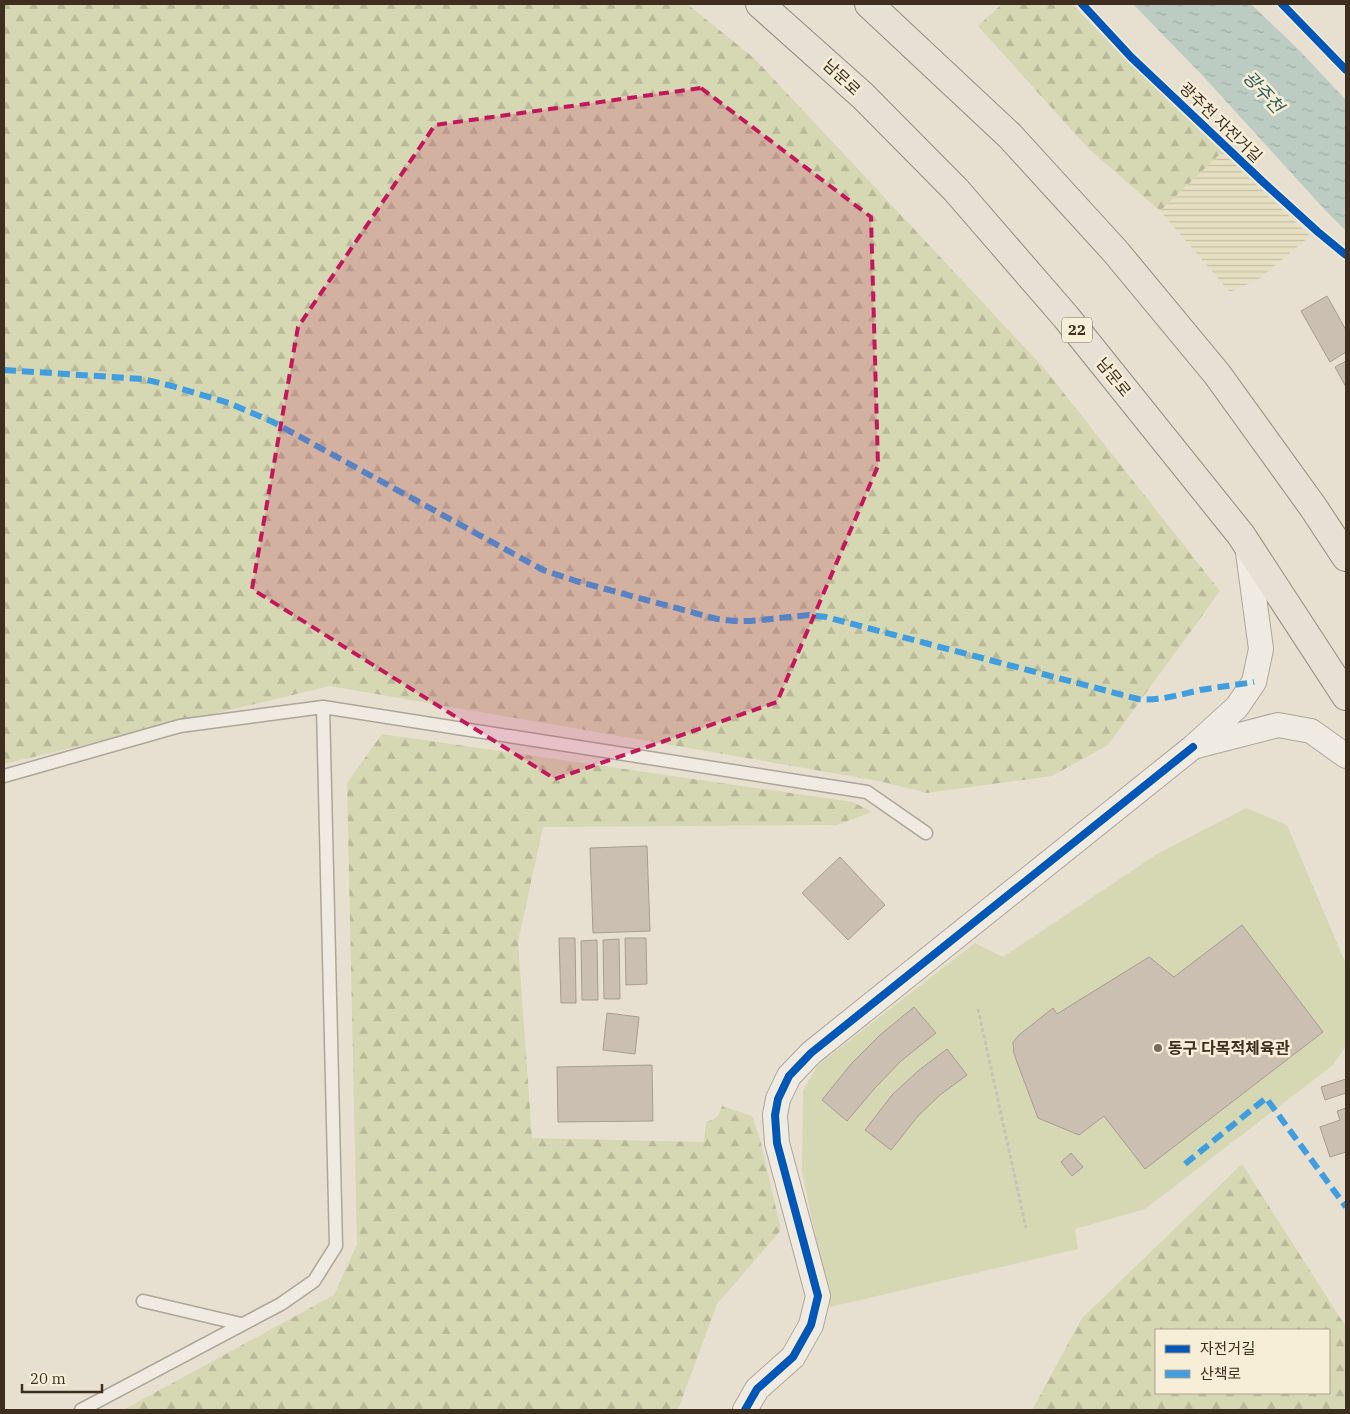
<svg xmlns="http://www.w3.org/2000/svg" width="1350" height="1414" viewBox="0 0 1350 1414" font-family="'IBM Plex Serif','Noto Sans KR',serif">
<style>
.farmland{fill:url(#farmland-rules)}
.green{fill:#d6d7b3}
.forest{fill:url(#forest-firs);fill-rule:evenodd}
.water{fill:url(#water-ripples)}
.building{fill:#cbbfb2;stroke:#a89c90}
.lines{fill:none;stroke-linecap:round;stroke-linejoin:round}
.service-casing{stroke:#ada599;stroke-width:15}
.minor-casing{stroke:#ada599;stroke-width:26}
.primary-casing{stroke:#928b80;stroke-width:30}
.path{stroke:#c8c2b9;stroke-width:3;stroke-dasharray:4 2.5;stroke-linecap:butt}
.service{stroke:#efebe3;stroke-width:12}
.minor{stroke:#efebe3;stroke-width:24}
.primary{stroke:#e6e1d4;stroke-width:28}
.quiet{stroke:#3f9de0;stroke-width:6;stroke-dasharray:12 6;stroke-linecap:butt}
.cycleway-casing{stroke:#f7eed8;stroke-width:11}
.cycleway{stroke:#0057b8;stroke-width:8}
.marked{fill:#c2185b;fill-opacity:0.2;stroke:#c2185b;stroke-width:4;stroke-dasharray:10 6;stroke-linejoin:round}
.poi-dot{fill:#786c5e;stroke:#f7eed8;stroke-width:2}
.labels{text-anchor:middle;stroke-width:5;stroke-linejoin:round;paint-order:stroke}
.shield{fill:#f7eed8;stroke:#756857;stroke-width:1}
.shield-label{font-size:15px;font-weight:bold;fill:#3d2e20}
.street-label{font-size:16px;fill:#3d2e20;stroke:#f7eed8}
.poi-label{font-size:16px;font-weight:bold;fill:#3d2e20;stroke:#f7eed8;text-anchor:start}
.water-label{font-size:18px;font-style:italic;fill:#2f5d5a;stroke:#f7eed8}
</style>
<defs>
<pattern id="farmland-rules" width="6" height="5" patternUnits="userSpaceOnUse" patternTransform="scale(1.25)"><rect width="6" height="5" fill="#e6dfc2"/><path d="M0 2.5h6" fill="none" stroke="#c6c0a6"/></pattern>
<pattern id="forest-firs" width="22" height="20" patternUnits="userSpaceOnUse" patternTransform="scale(1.25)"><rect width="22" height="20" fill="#d6d7b3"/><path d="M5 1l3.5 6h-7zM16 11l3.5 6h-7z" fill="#b9b99a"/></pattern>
<pattern id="water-ripples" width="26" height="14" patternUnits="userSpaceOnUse" patternTransform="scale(1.25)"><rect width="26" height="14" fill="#bcccc2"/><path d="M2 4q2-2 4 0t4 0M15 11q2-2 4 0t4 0" fill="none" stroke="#a2b0a6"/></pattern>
</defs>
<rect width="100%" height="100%" fill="#e7e0d1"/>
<path class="farmland" d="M 1222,152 L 1310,236 L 1259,279 L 1230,292 L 1160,211 Z"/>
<path class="green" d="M 1246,808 L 1287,825 L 1346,964 L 1346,1046 L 1333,1065 L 1145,1209 L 1075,1229 L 1078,1249 L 830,1307 L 802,1171 L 803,1090 L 818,1065 L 975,943 L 1003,957 L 1157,854 Z"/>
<path class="forest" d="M 4,4 L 687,4 L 754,58 L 1044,368 L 1220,591 L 1108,745 L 1052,776 L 927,793 L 879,781 L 330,686 L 4,764 Z
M 1002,4 L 1072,4 L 1125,59 L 1222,152 L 1160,211 L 1088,148 L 978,26 Z
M 382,734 L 853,802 L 872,812 L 837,825 L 543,827 L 518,942 L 532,1138 L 704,1142 L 706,1122 C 716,1119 719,1116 722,1106 L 752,1116 L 760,1139 L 781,1230 L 717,1304 L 678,1410 L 123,1410 L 334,1295 L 357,1244 L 347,783 Z
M 1242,1164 L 1346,1327 L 1346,1410 L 1032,1410 L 1082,1318 ZM 1156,1330 L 1329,1330 L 1329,1393 L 1156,1393 Z"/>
<path class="water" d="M 1133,4 L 1251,4 L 1300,51 L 1346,100 L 1346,231 L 1325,210 L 1204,77 Z"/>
<path class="building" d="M 1327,296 L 1346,330 L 1346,352 L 1330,362 L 1301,311 Z
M 1346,361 L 1346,387 L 1335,367 Z
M 647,846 L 650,931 L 593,933 L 590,848 Z
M 840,857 L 885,905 L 848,940 L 802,893 Z
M 1242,925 L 1323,1032 L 1145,1169 L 1104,1116 L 1079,1135 L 1038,1118 L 1014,1054 L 1013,1042 L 1019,1035 L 1053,1008 L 1057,1014 L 1149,957 L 1174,977 Z
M 559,938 L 575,938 L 576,1003 L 561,1003 Z
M 625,938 L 646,938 L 647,984 L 626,985 Z
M 619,939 L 620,999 L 604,999 L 603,940 Z
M 597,940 L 598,1000 L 582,1000 L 581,941 Z
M 914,1007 L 936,1033 L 901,1061 L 875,1088 L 847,1121 L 822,1100 L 851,1064 L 880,1035 Z
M 607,1013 L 639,1017 L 635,1054 L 603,1050 Z
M 947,1049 L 967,1075 L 940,1095 L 918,1116 L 891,1150 L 865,1130 L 892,1095 L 918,1071 Z
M 652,1065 L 653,1121 L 558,1122 L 557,1067 Z
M 1346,1079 L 1346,1093 L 1325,1100 L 1321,1087 Z
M 1346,1108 L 1346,1152 L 1330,1157 L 1320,1127 L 1340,1120 L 1337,1111 Z
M 1071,1153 L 1083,1167 L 1072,1176 L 1061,1162 Z"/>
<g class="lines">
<defs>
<path id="service" d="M 4,776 L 180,726 L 323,707 L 867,792 L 926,833
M 143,1301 L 241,1324
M 81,1410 L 281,1304 L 314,1281 L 336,1246 L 323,707"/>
<path id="minor" d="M 1247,545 L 1261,649 L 1254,682 L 1237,707 L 1193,747 L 1278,725 L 1311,731 L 1346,756
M 745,1410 L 757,1389 L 793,1357 L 811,1325 L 818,1296 L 777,1143 L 775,1115 L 778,1099 L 789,1076 L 811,1053 L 1193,747"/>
<path id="primary" d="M 760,4 L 863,96 L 956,190 L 1066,317 L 1241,535 L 1346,696
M 869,4 L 1010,136 L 1115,251 L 1217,374 L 1313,507 L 1346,557"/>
</defs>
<use href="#service" class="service-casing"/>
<use href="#minor" class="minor-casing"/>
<use href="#primary" class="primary-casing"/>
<path class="path" d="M 978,1009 L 1026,1228"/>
<use href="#service" class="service"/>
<use href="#minor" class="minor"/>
<use href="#primary" class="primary"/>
<path class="quiet" d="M 4,370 L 143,379 L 172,386 L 229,403 L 273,422 L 543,570 L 576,581 L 717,619 L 734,621 L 751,621 L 809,615 L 826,617 L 1138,699 C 1159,701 1179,695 1200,690 C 1218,687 1236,685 1254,682
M 1185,1164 L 1266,1098 L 1346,1207"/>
<defs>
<path id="cycleway" d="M 1082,4 L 1131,57 L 1263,182 L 1318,232 L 1346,255
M 1282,4 L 1346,70
M 745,1410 L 757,1389 L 793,1357 L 811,1325 L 818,1296 L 777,1143 L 775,1115 L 778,1099 L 789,1076 L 811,1053 L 1193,747"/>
</defs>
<use href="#cycleway" class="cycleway-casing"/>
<use href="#cycleway" class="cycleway"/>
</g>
<path class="marked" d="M 701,88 L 871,217 L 878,466 L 777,702 L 555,779 L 252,589 L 298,327 L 435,125 Z"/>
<circle class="poi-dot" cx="1158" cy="1048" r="5"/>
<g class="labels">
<rect class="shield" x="1062" y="317.5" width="30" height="25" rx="4"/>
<g class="shield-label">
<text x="1077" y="335">22</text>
</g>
<g class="street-label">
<text transform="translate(842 77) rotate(43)" y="6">남문로</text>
<text transform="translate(1221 122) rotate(44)" y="6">광주천 자전거길</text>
<text transform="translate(1114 377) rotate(51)" y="6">남문로</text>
</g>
<g class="poi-label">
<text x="1168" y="1054">동구 다목적체육관</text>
</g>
<g class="water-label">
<text transform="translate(1263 92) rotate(47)" y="6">광주천</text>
</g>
</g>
<rect width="1350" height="1414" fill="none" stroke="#3d2e20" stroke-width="10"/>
<rect x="1155" y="1329" width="175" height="65" fill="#f7eed8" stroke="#ada18e"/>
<rect x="1165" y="1345" width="25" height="8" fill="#0057b8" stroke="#ada18e"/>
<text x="1200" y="1354" font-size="15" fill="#3d2e20">자전거길</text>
<rect x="1165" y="1370" width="25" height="8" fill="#3f9de0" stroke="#ada18e"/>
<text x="1200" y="1379" font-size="15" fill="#3d2e20">산책로</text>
<path d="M22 1384v8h80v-8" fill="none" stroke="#3d2e20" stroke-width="2.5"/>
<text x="30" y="1384" font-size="15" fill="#3d2e20" stroke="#f7eed8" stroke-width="4" paint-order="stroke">20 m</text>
</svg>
